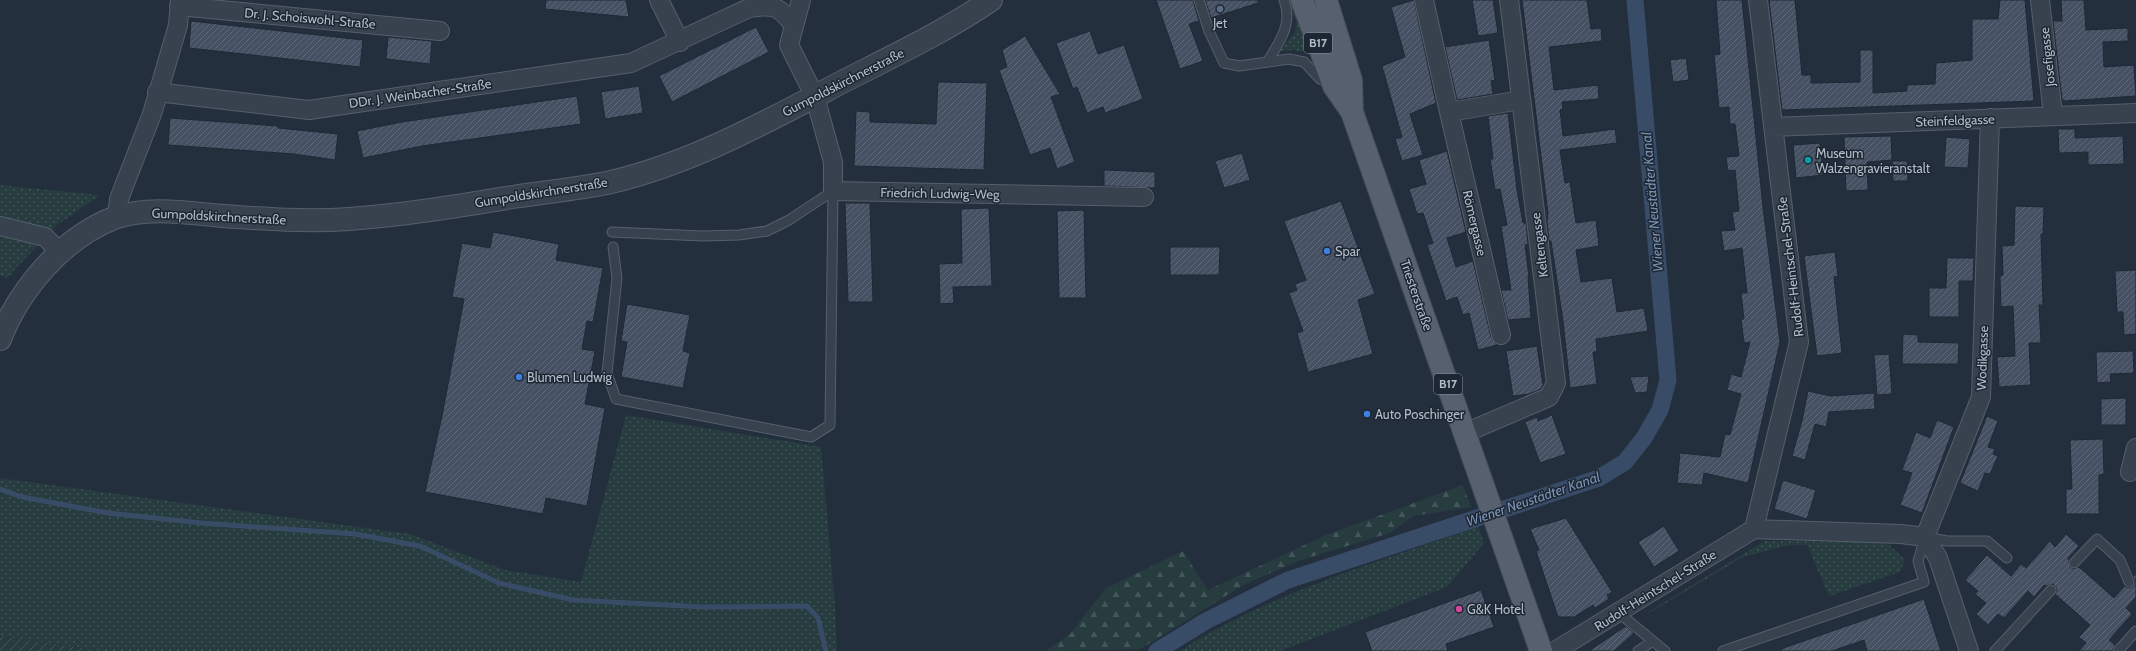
<svg xmlns="http://www.w3.org/2000/svg" width="2136" height="651" viewBox="0 0 2136 651" font-family="Cabin,sans-serif">
<style>
.grass{fill:url(#grass-dots)}
.forest{fill:url(#forest-firs)}
.garden{fill:url(#garden-furrows)}
.lines{fill:none;stroke-linecap:round;stroke-linejoin:round}
.stream{stroke:#394c67;stroke-width:5}
.canal{stroke:#394c67;stroke-width:17}
.building{fill:url(#building-hatch);stroke:#1f2835}
.service-casing{stroke:#565f6c;stroke-width:11}
.minor-casing{stroke:#565f6c;stroke-width:20}
.tertiary-casing{stroke:#565f6c;stroke-width:24}
.primary-casing{stroke:#414a57;stroke-width:24}
.service{stroke:#38414e;stroke-width:9}
.minor{stroke:#38414e;stroke-width:18}
.tertiary{stroke:#38414e;stroke-width:22}
.primary{stroke:#56606e;stroke-width:22}
.service-dot{fill:#5c6f8a;stroke:#1d2633;stroke-width:1.5}
.culture-dot{fill:#0f9aa8;stroke:#1d2633;stroke-width:1.5}
.shop-dot{fill:#3f7fe0;stroke:#1d2633;stroke-width:1.5}
.hotel-dot{fill:#d1479c;stroke:#1d2633;stroke-width:1.5}
.labels{text-anchor:middle;stroke-width:3;stroke-linejoin:round;paint-order:stroke}
.shield{fill:#1d2633;stroke:#878f9c;stroke-width:1}
.shield-label{font-size:12px;font-weight:bold;fill:#b4bcc9}
.street-label{font-size:13px;fill:#b4bcc9;stroke:#1d2633}
.poi-label{font-size:13px;fill:#b4bcc9;stroke:#1d2633;text-anchor:start}
.water-label{font-size:14px;font-style:italic;fill:#7c92b1;stroke:#1d2633}
</style>
<defs>
<pattern id="grass-dots" width="8" height="8" patternUnits="userSpaceOnUse"><rect width="8" height="8" fill="#263c3f"/><path d="M2 2h.1M6 6h.1" fill="none" stroke="#435659" stroke-width="1.8" stroke-linecap="round"/></pattern>
<pattern id="forest-firs" width="22" height="20" patternUnits="userSpaceOnUse"><rect width="22" height="20" fill="#263c3f"/><path d="M5 1l3.5 6h-7zM16 11l3.5 6h-7z" fill="#435659"/></pattern>
<pattern id="garden-furrows" width="10" height="10" patternUnits="userSpaceOnUse"><rect width="10" height="10" fill="#263c3f"/><path d="M-1 1l2-2M0 10L10 0M9 11l2-2" fill="none" stroke="#435659"/></pattern>
<pattern id="building-hatch" width="6" height="6" patternUnits="userSpaceOnUse"><rect width="6" height="6" fill="#455162"/><path d="M-1 1l2-2M0 6l6-6M5 7l2-2" fill="none" stroke="#5d6877"/></pattern>
</defs>
<rect width="100%" height="100%" fill="#242f3e"/>
<path class="grass" d="M 1289,0 L 1292,0 L 1310,48 L 1308,53 L 1293,50 L 1282,51 L 1281,50 L 1295,32 L 1296,21 Z
M 0,185 L 100,195 L 57,225 L 7,278 L 0,275 Z
M 626,415 L 821,447 L 835,606 L 837,651 L 101,651 L 0,636 L 0,478 L 410,534 L 505,570 L 581,582 Z
M 1478,526 L 1484,543 L 1447,587 L 1280,651 L 1180,651 C 1269,593 1379,562 1478,526 Z
M 1765,541 L 1882,542 L 1888,544 L 1905,560 L 1900,572 L 1829,596 L 1807,545 L 1789,545 L 1743,557 L 1649,613 L 1648,612 Z"/>
<path class="forest" d="M 1463,485 L 1471,507 L 1413,516 L 1390,533 L 1301,560 L 1245,584 L 1140,649 L 1046,651 L 1070,634 L 1106,588 L 1183,551 L 1208,590 L 1326,535 Z"/>
<path class="garden" d="M 0,636 L 101,651 L 0,651 Z"/>
<g class="lines">
<path class="stream" d="M 0,489 L 22,497 L 108,513 L 201,523 L 355,534 L 420,546 L 499,583 L 573,600 L 704,607 L 807,606 L 818,618 L 826,651"/>
<path class="canal" d="M 1157,651 L 1206,621 L 1288,580 L 1599,478 L 1625,462 L 1644,438 L 1660,410 L 1668,380 L 1635,0"/>
</g>
<path class="building" d="M 546,0 L 626,0 L 629,17 L 545,9 Z
M 1156,0 L 1193,0 L 1199,21 L 1189,24 L 1203,61 L 1180,69 Z
M 1205,0 L 1258,0 L 1258,3 L 1211,18 Z
M 1414,0 L 1436,103 L 1410,114 L 1423,155 L 1402,161 L 1395,139 L 1402,137 L 1382,66 L 1405,57 L 1391,7 Z
M 1472,0 L 1493,0 L 1498,33 L 1478,36 Z
M 1522,0 L 1587,0 L 1591,29 L 1601,28 L 1602,41 L 1549,47 L 1554,90 L 1598,85 L 1599,99 L 1562,102 L 1563,109 L 1560,110 L 1563,136 L 1615,129 L 1617,143 L 1560,150 L 1565,183 L 1570,182 L 1576,223 L 1596,220 L 1599,246 L 1576,250 L 1581,282 L 1612,278 L 1617,312 L 1644,308 L 1648,331 L 1596,339 L 1597,352 L 1593,352 L 1597,384 L 1570,388 L 1563,321 L 1551,241 L 1549,241 L 1547,220 L 1548,214 Z
M 1716,0 L 1742,0 L 1763,207 L 1780,342 L 1748,483 L 1704,473 L 1702,485 L 1677,483 L 1680,453 L 1720,457 L 1725,434 L 1730,435 L 1741,394 L 1727,390 L 1731,374 L 1741,377 L 1750,342 L 1744,343 L 1741,319 L 1744,319 L 1741,293 L 1747,293 L 1742,248 L 1724,251 L 1721,231 L 1735,230 L 1732,212 L 1739,211 L 1735,170 L 1728,171 L 1726,157 L 1739,156 L 1735,124 L 1730,124 L 1729,107 L 1719,108 L 1714,55 L 1720,54 Z
M 1769,0 L 1795,0 L 1802,75 L 1811,75 L 1811,83 L 1860,82 L 1860,50 L 1873,50 L 1873,93 L 1907,91 L 1907,85 L 1935,84 L 1936,63 L 1972,60 L 1972,19 L 1998,19 L 2000,0 L 2025,0 L 2034,101 L 1782,110 Z
M 2061,0 L 2084,0 L 2086,30 L 2128,28 L 2128,41 L 2103,42 L 2104,67 L 2134,65 L 2136,96 L 2065,101 L 2062,99 L 2053,21 L 2062,21 Z
M 191,21 L 363,40 L 360,67 L 189,48 Z
M 756,27 L 769,52 L 672,102 L 659,76 Z
M 1090,31 L 1098,54 L 1124,45 L 1143,99 L 1105,113 L 1103,107 L 1087,113 L 1077,87 L 1073,89 L 1056,43 Z
M 1025,36 L 1060,94 L 1051,97 L 1075,162 L 1057,169 L 1050,148 L 1030,155 L 999,70 L 1007,67 L 1002,50 Z
M 388,37 L 432,41 L 430,64 L 386,59 Z
M 1489,40 L 1495,80 L 1491,81 L 1493,94 L 1457,100 L 1445,47 Z
M 1686,58 L 1689,80 L 1673,82 L 1670,60 Z
M 938,82 L 987,83 L 984,170 L 854,166 L 856,111 L 870,112 L 870,122 L 936,124 Z
M 639,86 L 643,113 L 605,119 L 601,92 Z
M 577,96 L 581,124 L 422,146 L 363,158 L 357,131 L 402,122 Z
M 1508,113 L 1517,190 L 1523,223 L 1526,223 L 1528,244 L 1525,245 L 1529,277 L 1528,277 L 1531,318 L 1508,320 L 1501,290 L 1511,290 L 1501,226 L 1507,225 L 1500,189 L 1495,190 L 1490,159 L 1493,159 L 1488,116 Z
M 170,118 L 278,126 L 278,128 L 338,134 L 335,160 L 294,154 L 168,145 Z
M 2058,129 L 2075,129 L 2075,138 L 2123,136 L 2124,164 L 2088,165 L 2088,152 L 2059,153 Z
M 1891,136 L 1892,160 L 1867,162 L 1868,190 L 1846,191 L 1844,137 Z
M 1946,137 L 1970,139 L 1968,168 L 1944,167 Z
M 1820,143 L 1823,175 L 1796,178 L 1793,145 Z
M 1447,151 L 1466,232 L 1447,238 L 1456,267 L 1473,261 L 1491,337 L 1497,345 L 1478,350 L 1469,313 L 1463,315 L 1457,297 L 1446,301 L 1427,245 L 1433,243 L 1423,213 L 1417,214 L 1409,189 L 1426,184 L 1419,160 Z
M 1242,153 L 1250,180 L 1224,188 L 1215,161 Z
M 1892,161 L 1907,161 L 1908,181 L 1893,181 Z
M 1104,170 L 1155,172 L 1155,188 L 1104,186 Z
M 1341,201 L 1375,294 L 1358,300 L 1373,354 L 1308,372 L 1297,333 L 1303,331 L 1289,293 L 1297,290 L 1295,284 L 1306,280 L 1284,221 Z
M 845,203 L 870,203 L 873,302 L 848,302 Z
M 2015,206 L 2044,207 L 2043,234 L 2041,234 L 2043,305 L 2039,305 L 2041,343 L 2029,343 L 2031,385 L 1999,387 L 1997,357 L 2015,356 L 2013,306 L 2001,307 L 2000,276 L 2003,275 L 2002,246 L 2014,245 Z
M 989,208 L 992,286 L 953,287 L 954,303 L 940,304 L 939,264 L 962,263 L 961,209 Z
M 1084,210 L 1086,298 L 1059,298 L 1057,211 Z
M 493,232 L 559,244 L 556,260 L 603,268 L 593,322 L 587,321 L 582,349 L 595,351 L 585,404 L 605,408 L 587,506 L 546,498 L 543,514 L 425,492 L 442,416 L 464,299 L 452,297 L 462,243 L 490,248 Z
M 1170,247 L 1220,247 L 1219,275 L 1170,275 Z
M 1835,252 L 1838,276 L 1834,277 L 1842,353 L 1817,356 L 1804,256 Z
M 1947,258 L 1974,258 L 1973,281 L 1959,281 L 1959,317 L 1929,317 L 1929,288 L 1946,288 Z
M 2136,270 L 2136,334 L 2124,335 L 2123,312 L 2117,312 L 2115,271 Z
M 627,304 L 690,315 L 683,351 L 690,353 L 683,388 L 621,377 L 627,342 L 621,341 Z
M 1903,334 L 1918,335 L 1918,342 L 1959,343 L 1958,364 L 1902,364 Z
M 1537,346 L 1543,385 L 1541,389 L 1529,394 L 1513,396 L 1506,351 Z
M 2133,351 L 2134,373 L 2110,374 L 2111,382 L 2097,383 L 2096,352 Z
M 1889,354 L 1892,394 L 1877,395 L 1874,355 Z
M 1649,376 L 1647,392 L 1635,393 L 1630,377 Z
M 1808,391 L 1831,396 L 1874,393 L 1875,409 L 1829,412 L 1826,427 L 1815,424 L 1805,460 L 1792,456 L 1802,421 Z
M 2126,398 L 2126,425 L 2101,425 L 2101,399 Z
M 1552,415 L 1566,454 L 1540,463 L 1525,422 L 1537,417 L 1538,421 Z
M 1987,416 L 1998,421 L 1988,447 L 1995,449 L 1993,454 L 1998,456 L 1990,474 L 1985,473 L 1978,491 L 1960,483 Z
M 1937,420 L 1954,427 L 1922,513 L 1900,505 L 1912,473 L 1902,470 L 1916,432 L 1930,438 Z
M 2103,439 L 2104,474 L 2099,475 L 2099,514 L 2066,514 L 2066,489 L 2072,489 L 2070,440 Z
M 1783,480 L 1816,490 L 1807,519 L 1774,509 Z
M 1566,518 L 1612,592 L 1607,595 L 1609,599 L 1595,608 L 1593,605 L 1574,617 L 1558,617 L 1536,551 L 1539,550 L 1530,529 Z
M 1664,526 L 1679,551 L 1654,567 L 1638,542 Z
M 2066,534 L 2079,546 L 2068,558 L 2070,567 L 2073,569 L 2079,567 L 2114,598 L 2125,586 L 2129,588 L 2133,586 L 2135,582 L 2133,577 L 2136,573 L 2136,597 L 2126,608 L 2132,614 L 2109,640 L 2115,645 L 2112,651 L 2079,651 L 2086,643 L 2079,637 L 2090,625 L 2055,594 L 2057,589 L 2053,584 L 2046,586 L 2044,585 L 2034,597 L 2028,591 L 2004,618 L 1998,614 L 1988,625 L 1976,614 L 1986,603 L 1975,594 L 1978,591 L 1965,580 L 1987,555 L 2011,576 L 2021,564 L 2026,568 L 2050,541 L 2055,547 Z
M 1481,590 L 1494,627 L 1446,644 L 1448,651 L 1372,651 L 1365,632 Z
M 1924,599 L 1941,651 L 1867,651 L 1864,640 L 1832,651 L 1781,651 L 1781,649 Z
M 1626,626 L 1634,633 L 1614,651 L 1589,651 Z"/>
<g class="lines">
<defs>
<path id="service" d="M 1199,0 L 1209,31 L 1224,63 L 1239,66 L 1289,59 L 1304,62 L 1320,79 L 1329,83
M 1268,61 C 1280,41 1293,24 1284,0
M 612,232 L 703,236 L 739,235 L 767,231 L 789,220 L 833,191 L 830,425 L 811,437 L 616,399 L 607,373 L 617,278 L 613,247
M 2074,563 L 2097,539 L 2120,560 L 2129,582
M 1619,613 L 1665,651
M 1638,651 L 1653,641
M 1723,651 L 1924,582 L 1918,561 L 1925,537 L 1947,541 L 1987,541 L 2007,558
M 1995,651 L 2051,590
M 2118,651 L 2136,631"/>
<path id="minor" d="M 659,0 L 680,42
M 801,0 L 789,45 L 815,97 L 833,162 L 833,191 L 1144,197
M 1424,0 L 1449,112 L 1521,100
M 2040,0 L 2053,115
M 179,6 L 440,31
M 157,92 L 309,110 L 631,63 L 749,8 C 773,4 780,6 794,26
M 1449,112 L 1501,335
M 1773,127 L 2136,113
M 117,217 L 119,199 L 152,114 L 178,25 L 180,0
M 0,226 L 45,237 L 60,252
M 1465,433 L 1549,397 L 1556,383 L 1509,0
M 2130,472 L 2136,448
M 1754,529 L 1799,342 L 1758,0
M 1555,651 L 1754,529 L 1901,534 L 1925,537
M 1969,651 L 1938,558 L 1925,537 L 1981,397 L 1990,118"/>
<path id="tertiary" d="M 0,339 C 20,288 63,238 114,218 C 148,206 188,213 223,216 C 265,219 307,222 349,219 C 404,215 459,206 513,197 C 545,192 579,189 611,182 C 692,163 768,121 842,82 C 893,56 944,32 991,0"/>
<path id="primary" d="M 1302,0 L 1334,86 L 1352,112 L 1541,651
M 1326,0 L 1351,80 L 1352,112"/>
</defs>
<use href="#service" class="service-casing"/>
<use href="#minor" class="minor-casing"/>
<use href="#tertiary" class="tertiary-casing"/>
<use href="#primary" class="primary-casing"/>
<use href="#service" class="service"/>
<use href="#minor" class="minor"/>
<use href="#tertiary" class="tertiary"/>
<use href="#primary" class="primary"/>
</g>
<circle class="service-dot" cx="1220" cy="9" r="4"/>
<circle class="culture-dot" cx="1808" cy="160" r="4"/>
<g class="shop-dot">
<circle cx="1327" cy="251" r="4"/>
<circle cx="519" cy="377" r="4"/>
<circle cx="1367" cy="414" r="4"/>
</g>
<circle class="hotel-dot" cx="1459" cy="609" r="4"/>
<g class="labels">
<g class="shield">
<rect x="1304" y="33" width="28" height="20" rx="3"/>
<rect x="1434" y="374" width="28" height="20" rx="3"/>
</g>
<g class="shield-label">
<text x="1318" y="47">B17</text>
<text x="1448" y="388">B17</text>
</g>
<g class="street-label">
<text transform="translate(310 18) rotate(5)" y="5">Dr. J. Schoiswohl-Straße</text>
<text transform="translate(2047 57) rotate(-96)" y="5">Josefigasse</text>
<text transform="translate(843 82) rotate(-27)" y="5">Gumpoldskirchnerstraße</text>
<text transform="translate(420 93) rotate(-8)" y="5">DDr. J. Weinbacher-Straße</text>
<text transform="translate(1955 120) rotate(-2)" y="5">Steinfeldgasse</text>
<text transform="translate(541 192) rotate(-9)" y="5">Gumpoldskirchnerstraße</text>
<text transform="translate(940 193) rotate(1)" y="5">Friedrich Ludwig-Weg</text>
<text transform="translate(219 216) rotate(3)" y="5">Gumpoldskirchnerstraße</text>
<text transform="translate(1475 223) rotate(77)" y="5">Römergasse</text>
<text transform="translate(1539 245) rotate(-97)" y="5">Keltengasse</text>
<text transform="translate(1790 267) rotate(-97)" y="5">Rudolf-Heintschel-Straße</text>
<text transform="translate(1417 295) rotate(71)" y="5">Triesterstraße</text>
<text transform="translate(1982 358) rotate(-88)" y="5">Wodikgasse</text>
<text transform="translate(1655 590) rotate(-32)" y="5">Rudolf-Heintschel-Straße</text>
</g>
<g class="poi-label">
<text x="1220" y="28" text-anchor="middle">Jet</text>
<text x="1816" y="158">Museum<tspan x="1816" dy="15">Walzengravieranstalt</tspan></text>
<text x="1335" y="256">Spar</text>
<text x="527" y="382">Blumen Ludwig</text>
<text x="1375" y="419">Auto Poschinger</text>
<text x="1467" y="614">G&amp;K Hotel</text>
</g>
<g class="water-label">
<text transform="translate(1652 202) rotate(-95)" y="5">Wiener Neustädter Kanal</text>
<text transform="translate(1533 499) rotate(-19)" y="5">Wiener Neustädter Kanal</text>
</g>
</g>
</svg>
